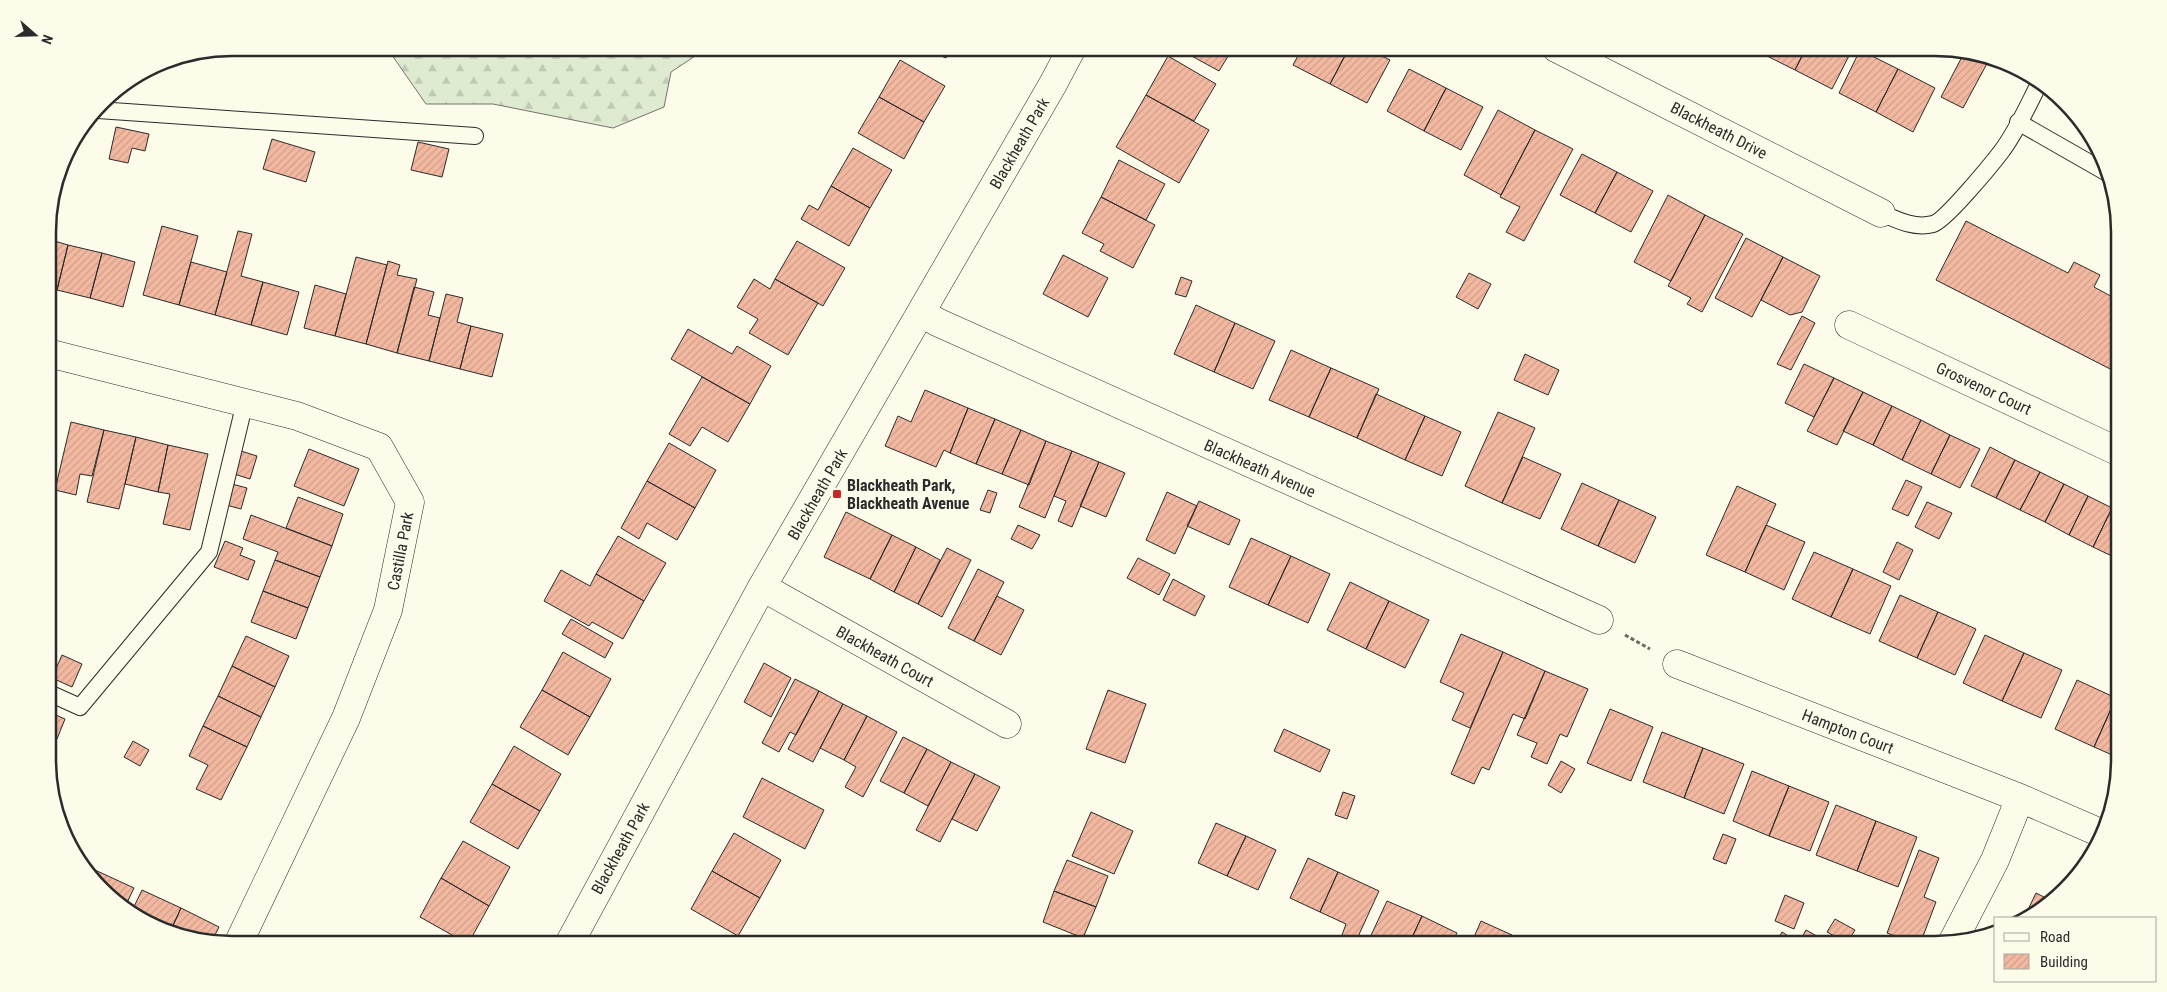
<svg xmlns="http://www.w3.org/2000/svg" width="2167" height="992" viewBox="0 0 2167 992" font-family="'Roboto Condensed',sans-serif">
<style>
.forest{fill:url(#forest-firs);stroke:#74746e}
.building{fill:url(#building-hatch);stroke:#2b2b2b}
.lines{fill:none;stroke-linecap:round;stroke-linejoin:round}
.service-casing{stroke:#2b2b2b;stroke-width:18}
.minor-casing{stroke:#2b2b2b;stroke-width:29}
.path{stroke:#6a6964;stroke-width:3;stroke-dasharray:4 2.5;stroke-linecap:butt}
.service{stroke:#fdfbea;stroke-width:16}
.minor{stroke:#fdfbea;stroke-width:28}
.poi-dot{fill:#c62828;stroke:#fdfbea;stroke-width:2}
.labels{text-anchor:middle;stroke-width:4;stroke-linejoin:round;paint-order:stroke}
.street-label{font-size:16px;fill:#2b2b2b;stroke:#fdfbea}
.poi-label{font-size:16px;font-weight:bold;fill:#2b2b2b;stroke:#fdfbea;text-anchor:start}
.rim{fill:none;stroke:#2b2b2b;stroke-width:2.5}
</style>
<defs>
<pattern id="forest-firs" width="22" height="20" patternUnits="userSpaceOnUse" patternTransform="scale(1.25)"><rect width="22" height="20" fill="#deebd1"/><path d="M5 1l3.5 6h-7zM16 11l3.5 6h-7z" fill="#bfcab4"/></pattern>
<pattern id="building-hatch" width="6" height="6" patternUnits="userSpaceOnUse" patternTransform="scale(1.25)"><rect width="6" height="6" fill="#f2b8a0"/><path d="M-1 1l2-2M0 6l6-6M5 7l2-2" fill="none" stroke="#d09e8a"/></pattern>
</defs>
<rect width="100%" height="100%" fill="#fdfbea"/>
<path class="forest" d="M 387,48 L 707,48 L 671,72 L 664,107 L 613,128 L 493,104 L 426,104 Z"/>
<path class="building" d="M 922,48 L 950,48 L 946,58 Z
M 1177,48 L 1233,48 L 1219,71 Z
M 1302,48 L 1349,48 L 1330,84 L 1293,65 Z
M 1349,48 L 1365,48 L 1390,60 L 1367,103 L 1330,84 Z
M 1759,48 L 1806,48 L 1795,70 L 1757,51 Z
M 1806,48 L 1853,48 L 1832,89 L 1795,70 Z
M 1860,50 L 1898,69 L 1876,112 L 1839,93 Z
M 1964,53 L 1990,58 L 1963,108 L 1941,97 Z
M 1168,56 L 1216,84 L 1194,121 L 1146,95 Z
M 900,60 L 945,86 L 924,122 L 879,97 Z
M 1409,69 L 1446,88 L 1424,131 L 1387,111 Z
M 1898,69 L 1935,88 L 1913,132 L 1876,112 Z
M 1446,88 L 1483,107 L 1461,150 L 1424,131 Z
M 1146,95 L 1209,130 L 1179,183 L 1116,147 Z
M 879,97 L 924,122 L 904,159 L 858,133 Z
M 1498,110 L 1535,130 L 1501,195 L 1464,175 Z
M 116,127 L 149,134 L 145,151 L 132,148 L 128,163 L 109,159 Z
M 1535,130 L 1573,149 L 1524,241 L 1506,232 L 1520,207 L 1500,197 Z
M 272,139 L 315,152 L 306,182 L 263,169 Z
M 418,142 L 449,149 L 442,177 L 411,170 Z
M 853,148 L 892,170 L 870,208 L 831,186 Z
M 1582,154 L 1617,172 L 1595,213 L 1560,195 Z
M 1119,160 L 1165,184 L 1146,220 L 1101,197 Z
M 1617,172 L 1653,191 L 1631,232 L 1595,213 Z
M 831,186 L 870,208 L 849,246 L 801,219 L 809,205 L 818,210 Z
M 1668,195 L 1705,215 L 1671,281 L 1634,262 Z
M 1101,197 L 1155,225 L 1133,268 L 1100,251 L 1104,244 L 1082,233 Z
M 1705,215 L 1743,234 L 1702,312 L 1687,304 L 1691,298 L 1668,286 Z
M 1966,221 L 2068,273 L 2074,262 L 2100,275 L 2094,287 L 2118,300 L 2118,373 L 1936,280 Z
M 162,226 L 198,236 L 179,305 L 143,295 Z
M 238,231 L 252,234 L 241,276 L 263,282 L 251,325 L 215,315 Z
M 1746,238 L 1783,257 L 1752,317 L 1715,298 Z
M 48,239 L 68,245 L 57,290 L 48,287 Z
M 797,241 L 845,268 L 823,306 L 775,279 Z
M 68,245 L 102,253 L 90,298 L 57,290 Z
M 102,253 L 135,262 L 123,307 L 90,298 Z
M 1063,255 L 1108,278 L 1088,317 L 1043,294 Z
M 356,257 L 387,265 L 366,344 L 335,336 Z
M 1783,257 L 1820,276 L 1802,312 L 1790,315 L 1761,300 Z
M 388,261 L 400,265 L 397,275 L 417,279 L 397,353 L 366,344 Z
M 191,262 L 227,272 L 215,315 L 179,305 Z
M 1469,273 L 1491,284 L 1478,309 L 1456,297 Z
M 1181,277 L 1192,281 L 1186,297 L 1175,294 Z
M 754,279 L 770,289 L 775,279 L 818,303 L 788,355 L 749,333 L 758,319 L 737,307 Z
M 263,282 L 299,292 L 287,335 L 251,325 Z
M 315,285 L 346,294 L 335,336 L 304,328 Z
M 414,287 L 434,292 L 428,315 L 440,318 L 429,361 L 397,353 Z
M 446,294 L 463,298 L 457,322 L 471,326 L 460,369 L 429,361 Z
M 1196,305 L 1235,323 L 1214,372 L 1174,354 Z
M 1802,316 L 1815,323 L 1791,370 L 1777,364 Z
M 1235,323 L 1275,341 L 1253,389 L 1214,372 Z
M 471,326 L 503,334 L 492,377 L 460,369 Z
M 688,329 L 732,354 L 737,346 L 771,366 L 750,404 L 671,359 Z
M 1291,350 L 1331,368 L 1309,417 L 1269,400 Z
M 1525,354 L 1559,370 L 1548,395 L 1514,380 Z
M 1804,364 L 1834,378 L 1814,417 L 1785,403 Z
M 1331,368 L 1379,389 L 1357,438 L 1309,417 Z
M 702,377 L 750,404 L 728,442 L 702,427 L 690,446 L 669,434 Z
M 1834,378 L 1863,392 L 1837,445 L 1807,431 Z
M 925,390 L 968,408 L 950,453 L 944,450 L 936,467 L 885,446 L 898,416 L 911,422 Z
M 1863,392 L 1892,406 L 1873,445 L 1843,431 Z
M 1376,394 L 1425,416 L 1405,460 L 1357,438 Z
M 1892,406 L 1921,420 L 1902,460 L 1873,445 Z
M 968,408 L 995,419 L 976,464 L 950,453 Z
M 1498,412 L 1535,428 L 1502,503 L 1465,486 Z
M 1425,416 L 1461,432 L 1442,476 L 1405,460 Z
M 995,419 L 1021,430 L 1002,474 L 976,464 Z
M 1921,420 L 1950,435 L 1931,474 L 1902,460 Z
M 71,422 L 104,430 L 92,476 L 80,474 L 76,495 L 55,490 Z
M 104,430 L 136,437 L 119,509 L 87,502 Z
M 1021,430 L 1046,441 L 1029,485 L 1002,474 Z
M 1950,435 L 1980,449 L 1960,488 L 1931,474 Z
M 136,437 L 168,445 L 158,492 L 125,484 Z
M 1046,441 L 1072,451 L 1045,518 L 1019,507 Z
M 669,443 L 716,470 L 695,508 L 647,481 Z
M 168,445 L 208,454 L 190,530 L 163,524 L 170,494 L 158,492 Z
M 1990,447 L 2015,460 L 1996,498 L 1971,486 Z
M 309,449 L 359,469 L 344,506 L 294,486 Z
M 241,451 L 257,456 L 250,479 L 234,474 Z
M 1072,451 L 1099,462 L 1072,527 L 1058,521 L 1066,501 L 1054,496 Z
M 1523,457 L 1561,474 L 1540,519 L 1502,503 Z
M 2015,460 L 2040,472 L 2020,510 L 1996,498 Z
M 1099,462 L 1125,473 L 1106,517 L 1080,506 Z
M 2040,472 L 2064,484 L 2045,522 L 2020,510 Z
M 1906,480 L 1922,487 L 1908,516 L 1892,509 Z
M 647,481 L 695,508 L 677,540 L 647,523 L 639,539 L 621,528 Z
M 1582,483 L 1619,500 L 1598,546 L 1561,529 Z
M 232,484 L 247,488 L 241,509 L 226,505 Z
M 2064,484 L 2088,496 L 2069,535 L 2045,522 Z
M 1737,486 L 1776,504 L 1745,572 L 1706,555 Z
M 988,490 L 997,493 L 990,513 L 980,510 Z
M 1167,492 L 1197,506 L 1175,554 L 1146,540 Z
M 2088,496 L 2112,508 L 2093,547 L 2069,535 Z
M 298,497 L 343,514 L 332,546 L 286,528 Z
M 1619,500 L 1656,517 L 1635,563 L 1598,546 Z
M 1199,501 L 1240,520 L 1229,545 L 1187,526 Z
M 1927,502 L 1952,513 L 1939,539 L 1915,527 Z
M 2112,508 L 2119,511 L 2118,559 L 2093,547 Z
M 846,512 L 892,535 L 870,579 L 824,557 Z
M 251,515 L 332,546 L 320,577 L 275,560 L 278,552 L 243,539 Z
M 1018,525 L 1040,535 L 1032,549 L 1011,539 Z
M 1766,525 L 1805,542 L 1784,590 L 1745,572 Z
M 892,535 L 916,547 L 894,592 L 870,579 Z
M 618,536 L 666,563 L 644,601 L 596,574 Z
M 1251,538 L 1291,556 L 1268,605 L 1229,587 Z
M 225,541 L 243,548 L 240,555 L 255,561 L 248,580 L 214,567 Z
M 1897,542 L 1913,550 L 1899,580 L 1883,572 Z
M 916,547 L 940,560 L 918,604 L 894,592 Z
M 947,548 L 971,560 L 942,617 L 918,604 Z
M 1814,552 L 1853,569 L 1831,617 L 1792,599 Z
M 1291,556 L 1330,574 L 1308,623 L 1268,605 Z
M 1138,558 L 1170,574 L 1159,595 L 1127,578 Z
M 275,560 L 320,577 L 308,608 L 263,591 Z
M 978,569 L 1004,582 L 974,641 L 948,628 Z
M 1853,569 L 1891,586 L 1870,634 L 1831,617 Z
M 561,570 L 590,586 L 596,574 L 644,601 L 623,639 L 592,622 L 589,626 L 544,601 Z
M 1173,579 L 1205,596 L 1195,616 L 1163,600 Z
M 1350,582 L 1389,601 L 1366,649 L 1327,630 Z
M 263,591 L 308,608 L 296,639 L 251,622 Z
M 1900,595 L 1938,612 L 1917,658 L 1879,641 Z
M 997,596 L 1024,610 L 1001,655 L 974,641 Z
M 1389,601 L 1429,620 L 1405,668 L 1366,649 Z
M 1938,612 L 1976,629 L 1955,675 L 1917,658 Z
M 571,619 L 613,643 L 605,658 L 562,634 Z
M 1461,634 L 1503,652 L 1470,728 L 1452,720 L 1464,693 L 1440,682 Z
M 1985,635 L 2024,653 L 2002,701 L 1963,683 Z
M 246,636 L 289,656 L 275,687 L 232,666 Z
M 563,652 L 611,679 L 590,717 L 542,690 Z
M 1503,652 L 1545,671 L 1525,719 L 1513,714 L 1489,770 L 1482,767 L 1474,784 L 1451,774 Z
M 2024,653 L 2062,670 L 2041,718 L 2002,701 Z
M 62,655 L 82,664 L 72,687 L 52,678 Z
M 764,663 L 791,678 L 771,717 L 744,702 Z
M 232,666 L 275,687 L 261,717 L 218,696 Z
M 1545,671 L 1588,689 L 1567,737 L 1560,734 L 1547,764 L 1531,757 L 1537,743 L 1517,735 Z
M 795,679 L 819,691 L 796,735 L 790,732 L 779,752 L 762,743 Z
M 2077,680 L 2116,698 L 2094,747 L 2055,729 Z
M 542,690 L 590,717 L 568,755 L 520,727 Z
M 1108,690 L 1146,704 L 1125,763 L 1086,749 Z
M 819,691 L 843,704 L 813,762 L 788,749 Z
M 2119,691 L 2119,758 L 2094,747 Z
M 218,696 L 261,717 L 247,747 L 203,726 Z
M 843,704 L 867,716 L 844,760 L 820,748 Z
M 1610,709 L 1653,727 L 1631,781 L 1587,763 Z
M 49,712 L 65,719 L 57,739 L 49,735 Z
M 867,716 L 897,732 L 863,797 L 845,787 L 856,767 L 844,760 Z
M 203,726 L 247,747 L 221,800 L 196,789 L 208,765 L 189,756 Z
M 1284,729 L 1330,750 L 1320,772 L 1274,751 Z
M 1662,732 L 1703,748 L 1684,798 L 1643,782 Z
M 903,737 L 927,749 L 904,793 L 880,781 Z
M 133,741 L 149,750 L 140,766 L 124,757 Z
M 514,746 L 561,774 L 540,811 L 492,784 Z
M 1703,748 L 1744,764 L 1724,814 L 1684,798 Z
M 927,749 L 951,762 L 928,806 L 904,793 Z
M 1561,761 L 1575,769 L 1561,793 L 1548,785 Z
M 951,762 L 975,774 L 940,842 L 916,830 Z
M 1752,771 L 1789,786 L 1769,836 L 1733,821 Z
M 975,774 L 1000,787 L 977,831 L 952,819 Z
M 762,778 L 824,810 L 805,849 L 743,817 Z
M 492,784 L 540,811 L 518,849 L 470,822 Z
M 1789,786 L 1829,802 L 1810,851 L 1769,836 Z
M 1343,792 L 1355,796 L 1347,819 L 1335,815 Z
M 1836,805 L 1876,821 L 1857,871 L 1816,855 Z
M 1091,812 L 1133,831 L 1114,874 L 1072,856 Z
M 1876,821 L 1917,837 L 1898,887 L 1857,871 Z
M 1216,823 L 1246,836 L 1227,876 L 1198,863 Z
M 734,833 L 781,860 L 760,898 L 712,871 Z
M 1723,834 L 1736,839 L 1726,864 L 1713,859 Z
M 1246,836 L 1276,850 L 1258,890 L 1227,876 Z
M 463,841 L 510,867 L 489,906 L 441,878 Z
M 1919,850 L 1939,858 L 1924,897 L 1936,902 L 1920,944 L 1915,944 L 1887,933 Z
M 1308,858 L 1338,872 L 1320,912 L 1290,898 Z
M 1067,860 L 1108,876 L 1096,907 L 1054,891 Z
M 82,864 L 95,870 L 92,878 L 85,872 Z
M 95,870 L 134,888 L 124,909 L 92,878 Z
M 712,871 L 760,898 L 738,936 L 691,909 Z
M 1338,872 L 1379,891 L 1356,941 L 1342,935 L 1346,924 L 1320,912 Z
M 441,878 L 489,906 L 468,944 L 420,917 Z
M 142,890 L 181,908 L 170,932 L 161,930 L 131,913 Z
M 1054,891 L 1096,907 L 1083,938 L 1043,922 Z
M 2036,893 L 2052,901 L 2038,913 L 2024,918 Z
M 1785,895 L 1804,903 L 1794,929 L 1775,921 Z
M 1387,901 L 1422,916 L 1409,944 L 1367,944 Z
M 181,908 L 219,927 L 212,941 L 170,932 Z
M 1422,916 L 1457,933 L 1451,944 L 1409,944 Z
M 1835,919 L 1855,930 L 1847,943 L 1827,932 Z
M 1481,921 L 1512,935 L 1508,944 L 1471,944 Z
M 1806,930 L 1831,944 L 1775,944 L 1782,932 L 1799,943 Z"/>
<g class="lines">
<defs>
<path id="service" d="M 98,110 L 475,136
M 2018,122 L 2109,174
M 1881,213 C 1897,220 1915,229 1933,224 C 1945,221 1991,165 2001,152 C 2017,131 2028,105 2040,82
M 49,693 L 80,707 L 209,552 L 245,402"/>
<path id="minor" d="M 1556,48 L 1881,213
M 922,313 L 937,322 L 1599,620
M 1849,325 L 2119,452
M 48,353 L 297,416 L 379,447 L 410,502 L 388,610 L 346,718 L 238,944
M 762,587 L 1007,724
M 1677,664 L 2020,798 L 2103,834
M 1952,943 L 1995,860 L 2020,798
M 569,944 L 762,587 L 1053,84 L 1072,48"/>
</defs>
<use href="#service" class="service-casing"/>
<use href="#minor" class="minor-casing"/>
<path class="path" d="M 1625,635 L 1650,649"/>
<use href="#service" class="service"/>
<use href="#minor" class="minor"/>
</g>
<rect class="poi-dot" x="832" y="489" width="10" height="10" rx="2.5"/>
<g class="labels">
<g class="street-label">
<text transform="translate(1719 130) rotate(27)" y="6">Blackheath Drive</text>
<text transform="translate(1019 143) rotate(-60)" y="6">Blackheath Park</text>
<text transform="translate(1984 388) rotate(25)" y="6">Grosvenor Court</text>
<text transform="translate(1260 468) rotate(24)" y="6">Blackheath Avenue</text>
<text transform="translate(817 494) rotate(-60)" y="6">Blackheath Park</text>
<text transform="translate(400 551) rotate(-79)" y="6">Castilla Park</text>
<text transform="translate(885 656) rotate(29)" y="6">Blackheath Court</text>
<text transform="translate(1848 731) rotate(21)" y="6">Hampton Court</text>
<text transform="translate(620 848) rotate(-61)" y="6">Blackheath Park</text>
</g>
<g class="poi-label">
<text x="847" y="491">Blackheath Park,<tspan x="847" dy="18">Blackheath Avenue</tspan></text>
</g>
</g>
<path d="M0 0H2167V992H0ZM232 56H1935A176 176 0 0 1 2111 232V760A176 176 0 0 1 1935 936H232A176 176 0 0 1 56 760V232A176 176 0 0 1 232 56Z" fill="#fdfbea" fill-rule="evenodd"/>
<path class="rim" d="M232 56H1935A176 176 0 0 1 2111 232V760A176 176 0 0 1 1935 936H232A176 176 0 0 1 56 760V232A176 176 0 0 1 232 56Z"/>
<rect x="1994" y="917" width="162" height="65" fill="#fdfbea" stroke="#a9a89e"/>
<rect x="2004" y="933" width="25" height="8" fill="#fdfbea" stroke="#a9a89e"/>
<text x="2040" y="942" font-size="15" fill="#2b2b2b">Road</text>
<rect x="2004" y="954" width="25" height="15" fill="url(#building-hatch)" stroke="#a9a89e"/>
<text x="2040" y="967" font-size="15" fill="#2b2b2b">Building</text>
<g transform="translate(35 35) rotate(110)" stroke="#fdfbea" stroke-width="4" paint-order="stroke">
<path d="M0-4L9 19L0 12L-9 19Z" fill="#2b2b2b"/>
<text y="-8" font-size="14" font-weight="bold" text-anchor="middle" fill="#2b2b2b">N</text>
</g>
</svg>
